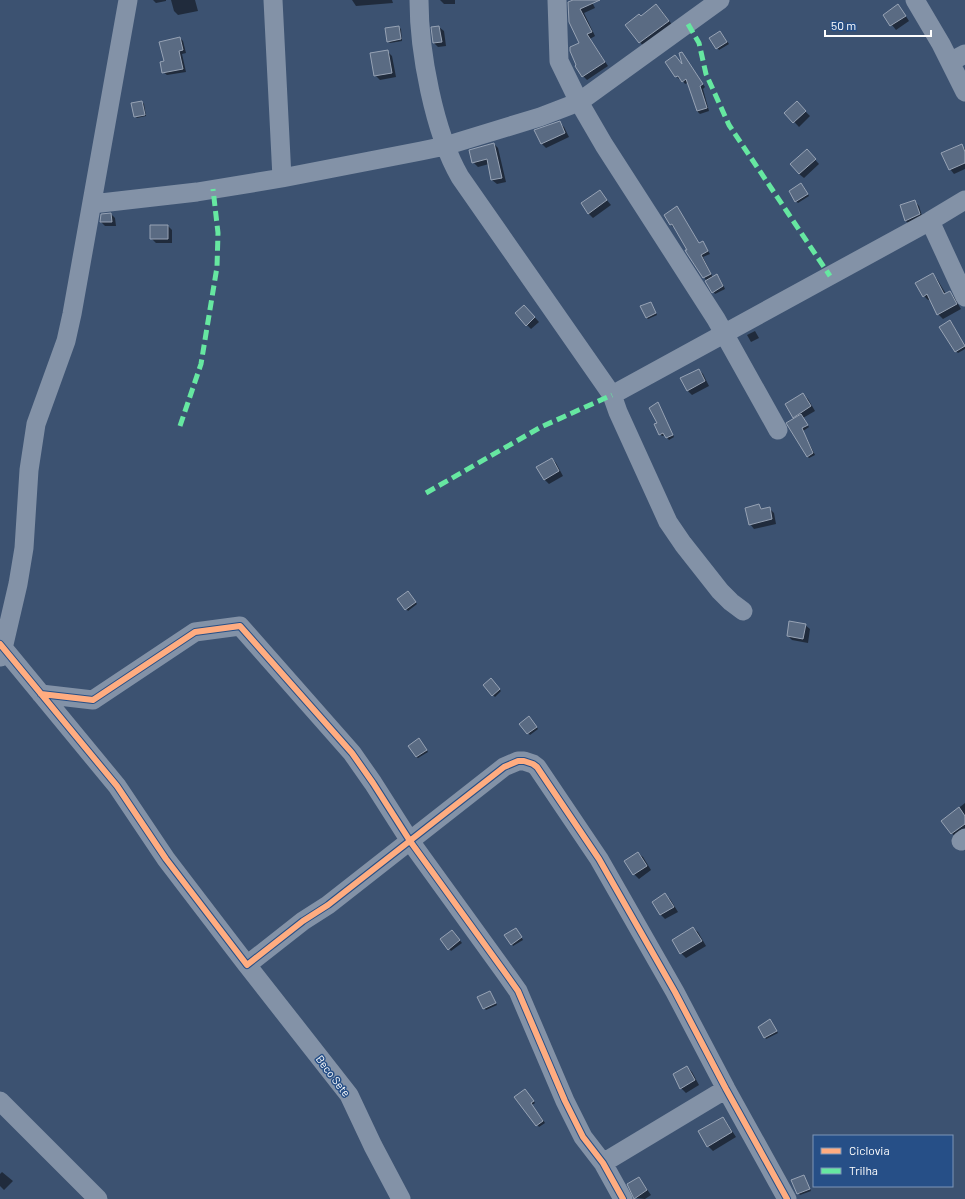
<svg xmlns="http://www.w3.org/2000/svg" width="965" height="1199" viewBox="0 0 965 1199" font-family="Barlow,sans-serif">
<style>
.shadow{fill:#0007}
.building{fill:#5a6b83;stroke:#97a3b5}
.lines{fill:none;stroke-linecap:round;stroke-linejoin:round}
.minor{stroke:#8392a7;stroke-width:19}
.quiet{stroke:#66e7a1;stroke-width:5;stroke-dasharray:10 5;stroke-linecap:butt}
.cycleway-casing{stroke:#264f87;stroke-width:8}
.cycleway{stroke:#ffac80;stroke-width:6}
.labels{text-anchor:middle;stroke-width:3;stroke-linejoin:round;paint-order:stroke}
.street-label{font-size:11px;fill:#fff;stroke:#264f87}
</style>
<rect width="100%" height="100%" fill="#3c5271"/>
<path class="shadow" d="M 153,0 L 166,0 L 166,1 L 156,3 Z
M 171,0 L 195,0 L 198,11 L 178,15 L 174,11 Z
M 352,0 L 392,0 L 393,3 L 356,6 Z
M 440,0 L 455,0 L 455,4 L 444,4 Z
M 576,0 L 591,0 L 595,8 L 584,13 L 595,36 L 590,39 L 608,66 L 587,80 L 583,76 L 578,65 L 580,43 Z
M 661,10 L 673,26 L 644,47 L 640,42 L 641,17 Z
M 902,10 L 909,21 L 896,30 L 884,15 Z
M 399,27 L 401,29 L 402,41 L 390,43 L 388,41 Z
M 439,27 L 444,31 L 446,46 L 438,47 L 434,43 L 432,28 Z
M 720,32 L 729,44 L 719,50 L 711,39 Z
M 180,38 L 183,41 L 186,53 L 182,54 L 186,72 L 167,75 L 163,72 L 165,62 Z
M 387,51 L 392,56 L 396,77 L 380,80 L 375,75 Z
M 684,56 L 705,87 L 703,89 L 709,111 L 700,114 L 697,111 L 689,82 L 685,84 L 681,78 L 679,79 L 676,76 L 683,66 Z
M 142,102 L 144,104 L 146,116 L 137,118 L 135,116 Z
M 797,103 L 810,116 L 799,127 L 786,113 Z
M 559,122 L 564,127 L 569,137 L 546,148 L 542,144 Z
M 494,144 L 498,148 L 506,182 L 497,184 L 492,180 L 489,164 L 478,167 L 473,162 Z
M 961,145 L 965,149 L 965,169 L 954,174 L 950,169 Z
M 811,155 L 819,164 L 804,178 L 799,174 Z
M 803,186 L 809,196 L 798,203 L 796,201 Z
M 600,192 L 611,205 L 593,218 L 588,213 Z
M 915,202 L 919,206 L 923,219 L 910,225 L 905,220 Z
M 677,207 L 699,244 L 702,242 L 710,254 L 703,257 L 713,278 L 719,277 L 725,289 L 715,294 L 704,277 L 675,226 L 673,227 L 671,224 Z
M 111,214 L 115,218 L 116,226 L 105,226 L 101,222 L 102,215 Z
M 168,226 L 172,230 L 172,243 L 156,243 L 151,238 Z
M 932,274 L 937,279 L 946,294 L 950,292 L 954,297 L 961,309 L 943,319 L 938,314 L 931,299 L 928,300 L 924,296 Z
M 651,303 L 657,315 L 648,319 L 646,317 Z
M 529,311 L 539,322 L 531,329 L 527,325 Z
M 952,323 L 965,347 L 965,349 L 958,353 L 956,351 Z
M 755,331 L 759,338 L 751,342 L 747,335 Z
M 699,370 L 703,374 L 709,386 L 692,395 L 687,390 Z
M 803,394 L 808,399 L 815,411 L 803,418 L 809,427 L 803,431 L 815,455 L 809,458 L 807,456 L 793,417 Z
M 658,403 L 674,437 L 669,440 L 665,435 L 662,436 L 660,434 Z
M 552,459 L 556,463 L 563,476 L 549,484 L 544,479 Z
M 759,505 L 763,510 L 769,508 L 774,513 L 776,524 L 754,529 L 750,524 Z
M 409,594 L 417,604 L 408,611 L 398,600 Z
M 805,625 L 810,629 L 808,643 L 792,640 L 788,636 Z
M 491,680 L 501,691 L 495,697 L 484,686 Z
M 531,719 L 538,729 L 530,735 L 520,724 Z
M 421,742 L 428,752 L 418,758 L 416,757 Z
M 965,803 L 965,831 L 956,838 L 942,821 Z
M 638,853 L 643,857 L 651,870 L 639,879 L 634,874 Z
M 665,895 L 670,899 L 678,912 L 665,919 L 661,915 L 653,902 Z
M 693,928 L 698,932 L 706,946 L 686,958 L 681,953 L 673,940 Z
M 518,931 L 523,940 L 513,946 L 512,944 Z
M 454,933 L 462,943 L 451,951 L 441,939 Z
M 490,992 L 497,1005 L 486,1010 L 484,1008 Z
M 770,1021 L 778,1033 L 766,1039 L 765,1037 Z
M 687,1067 L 692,1072 L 699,1085 L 686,1093 L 681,1088 Z
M 527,1092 L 535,1103 L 532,1105 L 545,1123 L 539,1127 L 515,1098 Z
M 723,1118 L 727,1123 L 736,1137 L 713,1151 L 708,1146 Z
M 2,1172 L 13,1181 L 4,1190 L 0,1186 L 0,1174 Z
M 804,1176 L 811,1191 L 800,1195 L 798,1193 Z
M 639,1178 L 651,1195 L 645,1199 L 635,1198 Z"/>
<path class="building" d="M 573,0 L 600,0 L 580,9 L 592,32 L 587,34 L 605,62 L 582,77 L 575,66 L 576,65 L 570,51 L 570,47 L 579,43 L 569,22 L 568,2 Z
M 656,4 L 669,21 L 639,43 L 625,25 L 639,14 L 641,16 Z
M 898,4 L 906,16 L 890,26 L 883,15 Z
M 399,26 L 401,39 L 387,42 L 385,28 Z
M 439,26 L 442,42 L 433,43 L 431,27 Z
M 720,31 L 727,42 L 716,49 L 709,38 Z
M 180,37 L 183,50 L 179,51 L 183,69 L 162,73 L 160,62 L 164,61 L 159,42 Z
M 388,50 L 392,73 L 374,76 L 370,53 Z
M 682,52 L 703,84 L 700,86 L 707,108 L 697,111 L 686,79 L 682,82 L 678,76 L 675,77 L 665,62 L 675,55 L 682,64 L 679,53 Z
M 142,101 L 145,115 L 134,117 L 131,103 Z
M 797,101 L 806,111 L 793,123 L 784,113 Z
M 560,121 L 565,133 L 541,144 L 534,130 Z
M 494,143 L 502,178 L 491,180 L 487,159 L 472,163 L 469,150 Z
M 962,144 L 965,152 L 965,163 L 949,170 L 941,153 Z
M 807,149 L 816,159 L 799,174 L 790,164 Z
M 801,183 L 808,194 L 795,202 L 789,191 Z
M 600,190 L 607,200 L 588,214 L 581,203 Z
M 915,200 L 920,214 L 905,221 L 900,205 Z
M 677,206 L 699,243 L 703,241 L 708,251 L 701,255 L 711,274 L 703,278 L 686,252 L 685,250 L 687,250 L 672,224 L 670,225 L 664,215 Z
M 111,213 L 112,222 L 100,222 L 101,214 Z
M 150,225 L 168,225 L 168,239 L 150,239 Z
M 933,273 L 944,294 L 950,291 L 957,304 L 937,315 L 927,294 L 923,297 L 915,283 Z
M 717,274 L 723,286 L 712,293 L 705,281 Z
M 651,302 L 656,313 L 646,318 L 640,306 Z
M 524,305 L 535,317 L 526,326 L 515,313 Z
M 950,320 L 965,346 L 955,352 L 939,327 Z
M 699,369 L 705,381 L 687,391 L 680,378 Z
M 803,393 L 811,406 L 793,418 L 785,404 Z
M 658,402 L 673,435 L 666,438 L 663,433 L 659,435 L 654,424 L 657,423 L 649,408 Z
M 801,414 L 808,425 L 802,428 L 813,453 L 807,457 L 786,423 Z
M 552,458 L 559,471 L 544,480 L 536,467 Z
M 759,504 L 761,509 L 770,507 L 772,519 L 749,525 L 745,508 Z
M 408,591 L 416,602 L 405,610 L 397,599 Z
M 789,621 L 806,624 L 803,639 L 787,636 Z
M 491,678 L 500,689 L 492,696 L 483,685 Z
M 529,716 L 537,727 L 527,734 L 519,724 Z
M 419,738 L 427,750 L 416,757 L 408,746 Z
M 959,807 L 965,816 L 965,824 L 951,834 L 941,821 Z
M 638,852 L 647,866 L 633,875 L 624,861 Z
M 665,893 L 674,907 L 660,915 L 652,902 Z
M 693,927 L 702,941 L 680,954 L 672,940 Z
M 516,928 L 522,937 L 511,945 L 504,935 Z
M 452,930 L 460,940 L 448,950 L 440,939 Z
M 490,991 L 496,1003 L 483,1009 L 477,997 Z
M 770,1019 L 777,1031 L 764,1038 L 758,1027 Z
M 687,1066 L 695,1080 L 680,1089 L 673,1074 Z
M 525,1089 L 534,1101 L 531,1103 L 543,1121 L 536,1126 L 514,1097 Z
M 723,1117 L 732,1132 L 707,1147 L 698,1131 Z
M 804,1175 L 810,1189 L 797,1194 L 791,1180 Z
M 639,1177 L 647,1190 L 634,1199 L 627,1184 Z"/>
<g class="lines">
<path class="minor" d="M 273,0 L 282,178
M 419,0 C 419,51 434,132 460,177 L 612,395 L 618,412 L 668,522 L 683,544 L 720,591 L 731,602 L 743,611
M 557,0 L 559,61 L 579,102 L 604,145 L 716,319 L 778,430
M 915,0 L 941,44 L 965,92
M 950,62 L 965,54
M 92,204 L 197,192 L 282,178 L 421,151 L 445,146 L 540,117 L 579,102 L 720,0
M 930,221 L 965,297
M 612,395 L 930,221 L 965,200
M 0,644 L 117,786 L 166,859 L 247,965 L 303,921 L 328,905 L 504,767 L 518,761 L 524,761 L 533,764 L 537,767 L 599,859 L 675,992 L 726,1089 L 787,1199
M 1,657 L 18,584 L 24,548 L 29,470 L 36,424 L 66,341 L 72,314 L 128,0
M 41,694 L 93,700 L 195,632 L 240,626 L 352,753 L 373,783 L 410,841 L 506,974 L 518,991 L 565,1101 L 583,1137 L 603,1163 L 623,1199
M 961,841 L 965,838
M 247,965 L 349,1095 L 373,1146 L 401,1199
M 0,1101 L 98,1199
M 603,1163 L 726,1089"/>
<path class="quiet" d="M 688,24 L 699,43 L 706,74 L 729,125 L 830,276
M 180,426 L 201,364 L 217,267 L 218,233 L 213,189
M 426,493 L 541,427 L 612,395"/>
<defs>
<path id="cycleway" d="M 0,644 L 117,786 L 166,859 L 247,965 L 303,921 L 328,905 L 504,767 L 518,761 L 524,761 L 533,764 L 537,767 L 599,859 L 675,992 L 726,1089 L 787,1199
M 41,694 L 93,700 L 195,632 L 240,626 L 352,753 L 373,783 L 410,841 L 506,974 L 518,991 L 565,1101 L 583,1137 L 603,1163 L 623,1199"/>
</defs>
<use href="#cycleway" class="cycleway-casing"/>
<use href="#cycleway" class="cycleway"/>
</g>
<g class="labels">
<g class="street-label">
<text transform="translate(333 1076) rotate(53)" y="4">Beco Sete</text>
</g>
</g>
<rect x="813" y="1135" width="140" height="52" fill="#264f87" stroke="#7d95b7"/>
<rect x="821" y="1148" width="20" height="6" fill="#ffac80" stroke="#7d95b7"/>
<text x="849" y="1155" font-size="12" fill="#ffffff">Ciclovia</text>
<rect x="821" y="1168" width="20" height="6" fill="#66e7a1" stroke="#7d95b7"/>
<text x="849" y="1175" font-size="12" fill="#ffffff">Trilha</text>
<path d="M825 30v6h106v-6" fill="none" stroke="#ffffff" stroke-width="2"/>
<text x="831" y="30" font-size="12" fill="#ffffff" stroke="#264f87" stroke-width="3" paint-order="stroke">50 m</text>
</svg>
